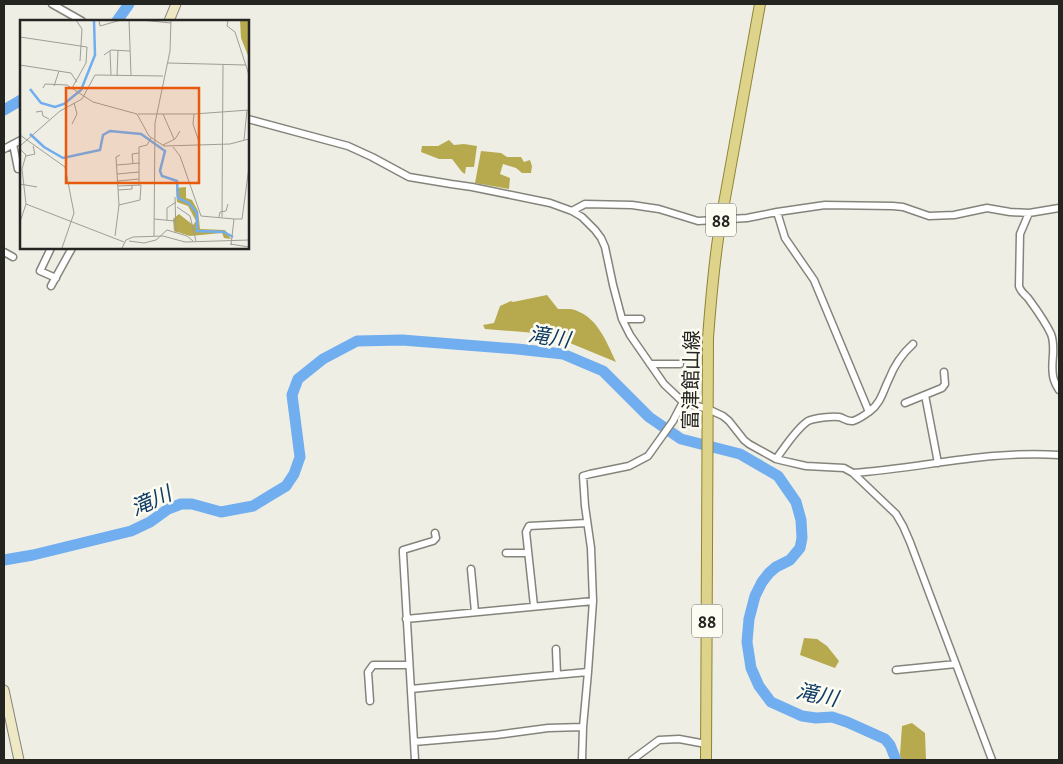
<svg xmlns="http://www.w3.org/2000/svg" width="1063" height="764" viewBox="0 0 1063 764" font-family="'Alegreya Sans','Noto Sans JP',sans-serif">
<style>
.forest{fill:#b7a94d}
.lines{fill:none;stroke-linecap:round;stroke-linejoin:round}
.river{stroke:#71aef0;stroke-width:11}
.street-casing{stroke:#85847c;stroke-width:9}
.secondary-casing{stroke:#85847c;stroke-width:11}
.primary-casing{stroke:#8f8333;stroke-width:12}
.street{stroke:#fff;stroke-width:6}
.secondary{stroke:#eee9c4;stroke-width:9}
.primary{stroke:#ded38a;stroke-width:10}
.labels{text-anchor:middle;stroke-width:5;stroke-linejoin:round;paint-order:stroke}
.shield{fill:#fdfcf3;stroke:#656560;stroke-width:1}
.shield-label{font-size:19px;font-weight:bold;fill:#242421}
.street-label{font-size:20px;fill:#242421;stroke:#fdfcf3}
.water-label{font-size:21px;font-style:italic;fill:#103c66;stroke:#fdfcf3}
.inset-river{fill:none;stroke:#71aef0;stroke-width:2.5}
.inset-road{fill:none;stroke:#9e9d97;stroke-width:1}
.view{fill:#e8590c;fill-opacity:0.15;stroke:#e8590c;stroke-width:2.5}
.inset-edge{fill:none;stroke:#242421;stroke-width:2.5}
</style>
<rect width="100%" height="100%" fill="#efeee5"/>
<path class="forest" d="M 449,140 L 454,145 L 464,144 L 477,146 L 474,167 L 466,167 L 465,174 L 462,172 L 452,159 L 439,159 L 421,152 L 422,146 L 438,146 Z
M 481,151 L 501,153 L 507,157 L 521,157 L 524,162 L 530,160 L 532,166 L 531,173 L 522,173 L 516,168 L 503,164 L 500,174 L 510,178 L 509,189 L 475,183 Z
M 547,295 L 558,309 C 562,309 567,309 571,309 C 597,315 606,341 616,362 L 548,334 L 485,329 L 483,325 L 494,323 L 500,306 L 511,301 L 513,302 Z
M 804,638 L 817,639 L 827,646 L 839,661 L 835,668 L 800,655 Z
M 912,723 L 925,733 L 926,760 L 901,760 L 900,754 L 902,726 Z"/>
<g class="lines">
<path class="river" d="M 117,21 L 129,4
M 4,110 L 21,100
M 4,560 L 33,555 L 131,531 L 150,522 L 168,509 L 181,504 L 192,504 L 221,512 L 253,506 L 271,495 L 286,486 L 294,474 L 300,457 L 292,395 L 298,379 L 323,359 L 357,341 L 402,340 L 517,349 L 563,354 L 603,371 L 649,417 L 681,439 L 740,454 L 778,476 L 796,502 L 801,520 L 802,538 L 800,548 L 790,560 L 776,567 L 769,573 L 762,582 L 755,596 L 749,619 L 747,642 L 751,668 L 759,686 L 771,702 L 802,716 L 816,718 L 832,717 L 847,722 L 885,739 L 890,745 L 896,760"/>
<defs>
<path id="street" d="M 52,4 L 82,21
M 248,119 L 348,146 L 372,157 L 409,177 L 451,184 L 472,187 L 550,203 L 572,211 L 582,217 L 595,230 L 601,238 L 605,247 L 613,285 L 622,319 L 630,335 L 664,384 L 683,402 L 708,409 L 723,416 L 729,421 L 744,440 L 749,444 L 776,459 L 784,461 L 806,466 L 844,468 L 853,473 L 896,514 L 903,526 L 910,542 L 992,760
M 13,144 L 18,169
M 4,149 L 21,140
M 572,211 L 585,204 L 632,205 L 659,209 L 698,221 L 747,218 L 777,212 L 825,205 L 893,206 L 903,207 L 929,216 L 954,215 L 987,208 L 1010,212 L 1029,213 L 1059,208
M 777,212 L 785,238 L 814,280 L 869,412
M 1029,213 L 1020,234 L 1019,286 C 1020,291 1024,294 1028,298 C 1036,309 1045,321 1051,334 C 1057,349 1049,365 1054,380 C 1055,383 1057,387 1059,390
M 51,248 L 40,271 L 56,278
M 4,252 L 13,257
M 51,286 L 72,248
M 622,319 L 641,319
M 650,364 L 680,364
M 925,395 L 938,463
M 905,403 L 942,388 L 945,384 L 944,372
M 776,459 C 785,447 796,429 808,421 C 814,418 832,416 839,417 C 844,418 847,422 853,421 C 859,419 865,415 870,411 C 881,403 883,391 889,379 C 894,366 902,354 913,344
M 853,473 C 922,468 990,450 1059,455
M 506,553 L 528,553
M 471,569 L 475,612
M 534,606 L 526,532 L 529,526 L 587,523
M 406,619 L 593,601
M 556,649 L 557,675
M 896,670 L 956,664
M 411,689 L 533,677 L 588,672
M 370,701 L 368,672 L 373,665 L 409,665
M 414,742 L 496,735 L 548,728 L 583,727
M 415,760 L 403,553 L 403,550 L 433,541 L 436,538 L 435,533
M 582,760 L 583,727 L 588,672 L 593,601 L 591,548 L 585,506 L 583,476 L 590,474 L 629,466 L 648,456 L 673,421 L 683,402
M 632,760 L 659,740 L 679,739 L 706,744"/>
<path id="secondary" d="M 169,21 L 176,4
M 4,690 L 19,760"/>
<path id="primary" d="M 706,760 L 708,338 C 711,298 714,259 721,220 L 760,4"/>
</defs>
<use href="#street" class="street-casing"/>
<use href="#secondary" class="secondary-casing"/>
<use href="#primary" class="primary-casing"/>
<use href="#street" class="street"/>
<use href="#secondary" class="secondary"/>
<use href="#primary" class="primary"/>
</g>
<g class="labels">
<g class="shield">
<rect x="706" y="203.5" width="30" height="33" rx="4"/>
<rect x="692" y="604.5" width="30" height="33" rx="4"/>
</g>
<g class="shield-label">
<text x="721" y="227">88</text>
<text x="707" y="628">88</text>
</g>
<g class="street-label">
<text transform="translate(691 380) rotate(-89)" y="7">富津館山線</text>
</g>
<g class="water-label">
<text transform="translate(549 337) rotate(9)" y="7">滝川</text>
<text transform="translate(151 501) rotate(-24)" y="7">滝川</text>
<text transform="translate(817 695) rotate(12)" y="7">滝川</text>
</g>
</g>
<g transform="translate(20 20)">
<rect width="229" height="229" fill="#efeee5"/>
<path d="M 220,0 L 229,0 L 229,38 L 221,18 ZM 166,167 L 166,178 L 172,180 L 178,191 L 180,209 L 205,210 L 211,219 L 204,218 L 202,213 L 170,216 L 154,211 L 153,199 L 159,194 L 173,205 L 176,201 L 168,186 L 157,182 L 156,168 Z" fill="#b7a94d"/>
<path class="inset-river" d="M 10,69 L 21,83 L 35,87 L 44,84 L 61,70 L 75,35 L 74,0M 10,114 L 24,127 L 43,138 L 80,130 L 83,115 L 90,111 L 121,114 L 145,131 L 140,151 L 142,156 L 157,161 L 158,178 L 169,183 L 177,193 L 177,211 L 204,212 L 213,217"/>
<path class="inset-road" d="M 56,0 L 62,9 L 60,41M 79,0 L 80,6 L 101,0M 109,0 L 111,55M 121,0 L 151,3M 208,0 L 207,6 L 215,12 L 229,55M 0,17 L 67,27 L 66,43 L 52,68M 90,31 L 91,55M 84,35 L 91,30 L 110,31M 148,43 L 226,45M 0,45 L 51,53 L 57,62M 97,56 L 98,30M 34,66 L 39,51M 23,68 L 25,64 L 47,65 L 73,82 L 117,94 L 129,116 L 144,126 L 210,124 L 229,119M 16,92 L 22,91 L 23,96 L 29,99M 118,94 L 174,94 L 229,90M 143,94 L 154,119M 174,94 L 173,104 L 180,125M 52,104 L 57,94 L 54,83M 0,115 L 45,147 L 54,193 L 42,228M 224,120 L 227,90M 143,125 L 155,119 L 160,111M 0,126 L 40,91 L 62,79 L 75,55 L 143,56M 153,127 L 160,136 L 181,196 L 214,199 L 211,225M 0,129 L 6,135 L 2,149 L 6,184 L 0,202M 6,136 L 15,134 L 13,126M 113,144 L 112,134 L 119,133M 97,145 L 120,143M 97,154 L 119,152M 98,161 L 119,159M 0,164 L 17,167M 119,165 L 119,127 L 127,125 L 131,118M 98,166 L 121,165 L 120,180 L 99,185M 98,170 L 112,169 L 112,165M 155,177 L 156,213M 6,184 L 104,222M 157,187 L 170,196 L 176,221M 199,197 L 200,192 L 206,191 L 208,184M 202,197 L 203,44M 134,199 L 155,201M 214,199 L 222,199 L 229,147M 147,200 L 147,188 L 156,182M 95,216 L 99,185 L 96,137 L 100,135M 134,216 L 135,103 L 150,31 L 151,0M 109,221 L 124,223 L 136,220 L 147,210 L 167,216 L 173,221M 210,224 L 229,227M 102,228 L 106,220 L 113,217 L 143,216 L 165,222 L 229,220"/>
<path class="view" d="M 46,68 L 179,68 L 179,163 L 46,163 Z"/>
<rect width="229" height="229" class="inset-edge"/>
</g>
<rect width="1063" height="764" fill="none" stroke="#242421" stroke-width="10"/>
</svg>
